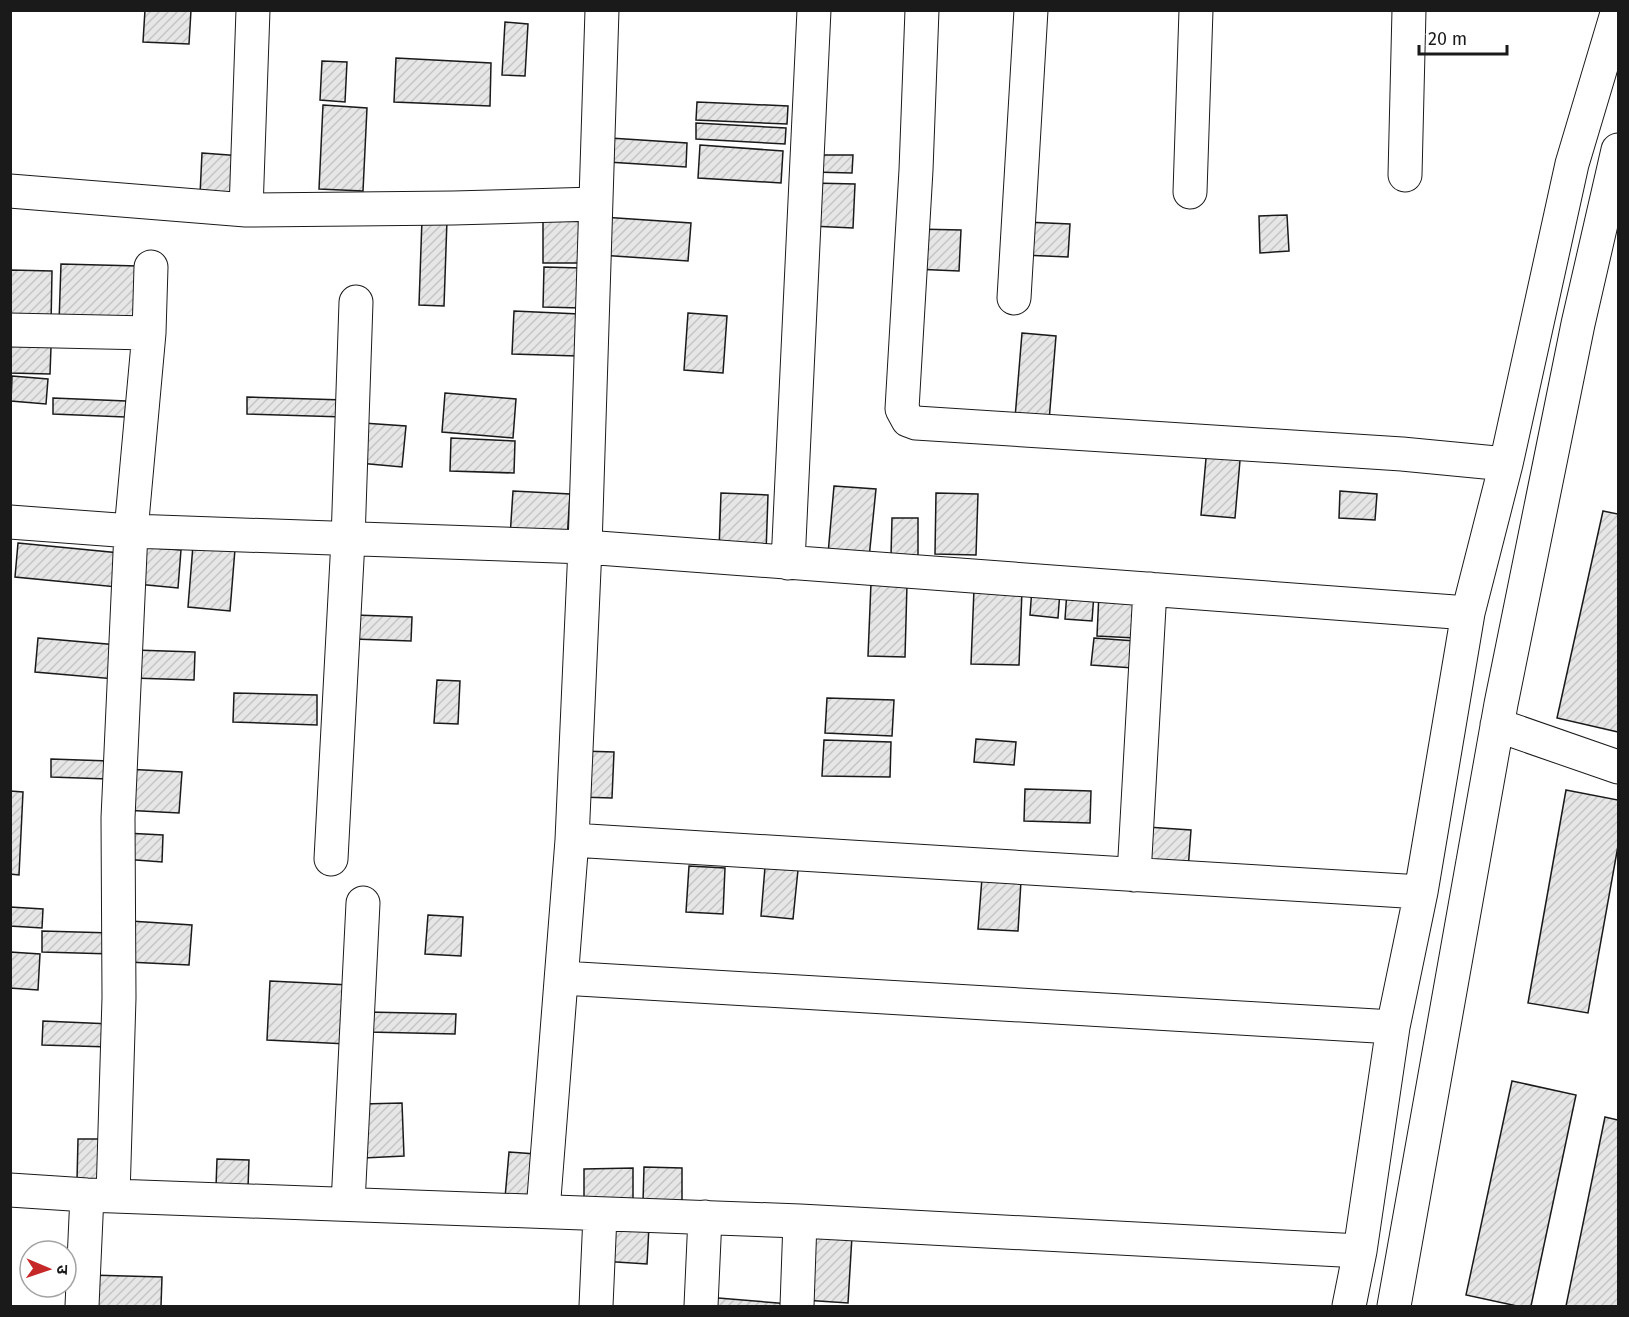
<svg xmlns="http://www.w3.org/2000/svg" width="1629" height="1317" viewBox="0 0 1629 1317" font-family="'Fira Sans','Noto Sans Devanagari',sans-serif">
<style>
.building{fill:url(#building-hatch);stroke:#1a1a1a;stroke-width:1.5}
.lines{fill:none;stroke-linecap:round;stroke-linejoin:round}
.minor-casing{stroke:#1a1a1a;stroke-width:35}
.minor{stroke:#fff;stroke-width:33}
</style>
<defs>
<pattern id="building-hatch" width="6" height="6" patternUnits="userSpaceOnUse" patternTransform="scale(1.5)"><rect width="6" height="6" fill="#e6e6e6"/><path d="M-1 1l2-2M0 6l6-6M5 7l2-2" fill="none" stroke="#c5c5c5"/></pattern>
</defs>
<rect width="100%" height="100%" fill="#fff"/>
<path class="building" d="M 145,10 L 191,10 L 189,44 L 143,42 Z
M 505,22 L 528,24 L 525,76 L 502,75 Z
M 396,58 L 491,63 L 490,106 L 394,102 Z
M 322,61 L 347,62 L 345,102 L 320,100 Z
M 697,102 L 788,106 L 787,124 L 696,120 Z
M 323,105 L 367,108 L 363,191 L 319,189 Z
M 696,123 L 786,128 L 785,144 L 696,139 Z
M 610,138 L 687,143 L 686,167 L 608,162 Z
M 700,145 L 783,151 L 781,183 L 698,178 Z
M 202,153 L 242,156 L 240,197 L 200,195 Z
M 812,155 L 853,155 L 852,173 L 812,172 Z
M 812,183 L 855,184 L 853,228 L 811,226 Z
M 1287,215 L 1289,251 L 1260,253 L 1259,216 Z
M 602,217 L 691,223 L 688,261 L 600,255 Z
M 422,219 L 447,220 L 444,306 L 419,305 Z
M 543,220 L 582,220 L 582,263 L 543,263 Z
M 1025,222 L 1070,224 L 1068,257 L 1023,255 Z
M 915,229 L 961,230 L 959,271 L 913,269 Z
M 61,264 L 138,266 L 136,326 L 59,323 Z
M 544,267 L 582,268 L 581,308 L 543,307 Z
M 10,270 L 52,271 L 51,325 L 10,324 Z
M 514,311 L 579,314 L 577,356 L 512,354 Z
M 688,313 L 727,316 L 723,373 L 684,370 Z
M 1022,333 L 1056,336 L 1049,421 L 1015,418 Z
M 11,345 L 51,347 L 50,374 L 10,373 Z
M 12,376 L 48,379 L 46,404 L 11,401 Z
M 445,393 L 516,399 L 513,438 L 442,432 Z
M 247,397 L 344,400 L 344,417 L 247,414 Z
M 53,398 L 126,401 L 125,417 L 53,414 Z
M 363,423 L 406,426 L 402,467 L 359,463 Z
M 451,438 L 515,441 L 514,473 L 450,471 Z
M 1207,447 L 1241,449 L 1235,518 L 1201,515 Z
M 834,486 L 876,489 L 869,558 L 828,554 Z
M 513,491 L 570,494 L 567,540 L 510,537 Z
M 1340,491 L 1377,494 L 1375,520 L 1339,518 Z
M 721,493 L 768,495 L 766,553 L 719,551 Z
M 936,493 L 978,494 L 976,555 L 935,554 Z
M 1603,511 L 1618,514 L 1618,732 L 1557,718 Z
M 892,518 L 918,518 L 918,556 L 891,556 Z
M 18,543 L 120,553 L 117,587 L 15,577 Z
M 193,545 L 235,549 L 230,611 L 188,607 Z
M 140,547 L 181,550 L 178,588 L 137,584 Z
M 871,583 L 907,584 L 905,657 L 868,656 Z
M 1032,588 L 1060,591 L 1058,618 L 1030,615 Z
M 974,589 L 1022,591 L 1019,665 L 971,664 Z
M 1067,591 L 1094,593 L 1092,621 L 1065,619 Z
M 1099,593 L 1137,596 L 1135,638 L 1097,636 Z
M 355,615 L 412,617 L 411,641 L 354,639 Z
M 38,638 L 118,645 L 115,679 L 35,672 Z
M 1094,638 L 1135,641 L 1133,668 L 1091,665 Z
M 134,650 L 195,652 L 194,680 L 133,678 Z
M 437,680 L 460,681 L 458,724 L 434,723 Z
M 234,693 L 317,695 L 317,725 L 233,722 Z
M 827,698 L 894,700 L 892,736 L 825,733 Z
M 976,739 L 1016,742 L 1014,765 L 974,762 Z
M 824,740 L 891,742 L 890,777 L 822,776 Z
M 581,751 L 614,752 L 612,798 L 579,797 Z
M 51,759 L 109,761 L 108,779 L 51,777 Z
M 125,769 L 182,772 L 179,813 L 123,810 Z
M 1025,789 L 1091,791 L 1090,823 L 1024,821 Z
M 1566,790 L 1618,800 L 1618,846 L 1588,1013 L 1528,1003 Z
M 10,791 L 23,792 L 19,875 L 10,874 Z
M 1147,827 L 1191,830 L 1188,870 L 1145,867 Z
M 125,833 L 163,835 L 162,862 L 123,859 Z
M 689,866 L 725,868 L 723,914 L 686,912 Z
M 765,867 L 798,870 L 793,919 L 761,916 Z
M 982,878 L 1021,881 L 1018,931 L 978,929 Z
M 10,907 L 43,909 L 42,928 L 10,926 Z
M 428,915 L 463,917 L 461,956 L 425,954 Z
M 130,921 L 192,925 L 189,965 L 128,962 Z
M 42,931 L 112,933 L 112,954 L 42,952 Z
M 10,952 L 40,954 L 38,990 L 10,988 Z
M 270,981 L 350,985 L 347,1044 L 267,1040 Z
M 368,1012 L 456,1014 L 455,1034 L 368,1032 Z
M 43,1021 L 111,1024 L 110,1047 L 42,1045 Z
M 1512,1081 L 1576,1095 L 1531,1306 L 1517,1306 L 1466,1295 Z
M 402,1103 L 404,1156 L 364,1158 L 362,1104 Z
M 1605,1117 L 1618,1120 L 1618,1306 L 1566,1306 Z
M 78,1139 L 104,1139 L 104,1182 L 77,1181 Z
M 509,1152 L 536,1154 L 533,1200 L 505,1198 Z
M 217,1159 L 249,1160 L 248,1188 L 216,1187 Z
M 644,1167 L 682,1168 L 682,1203 L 643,1202 Z
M 633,1168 L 633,1204 L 584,1204 L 584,1169 Z
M 604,1223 L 649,1226 L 647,1264 L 601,1261 Z
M 809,1233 L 852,1236 L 848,1303 L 804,1300 Z
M 89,1275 L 162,1277 L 161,1306 L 88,1306 Z
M 706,1297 L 790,1304 L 790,1306 L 705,1306 Z"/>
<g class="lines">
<defs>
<path id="minor" d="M 922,10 L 916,170 L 902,409 L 908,420 L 916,423 L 1402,454 L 1506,464
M 1405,175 L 1409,10
M 10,191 L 246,210 L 453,208 L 595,204
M 1190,192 L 1196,10
M 246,210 L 253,10
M 1014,298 L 1031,10
M 10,330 L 149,333
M 10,522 L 131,531 L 585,547 L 1468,613
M 788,563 L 814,10
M 1497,725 L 1618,767
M 572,840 L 1421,892
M 331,859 L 348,540 L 356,302
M 1134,875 L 1150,589
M 562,978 L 1393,1027
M 10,1190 L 87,1195 L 800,1221 L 1360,1251
M 113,1196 L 119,998 L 118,818 L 131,531 L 149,333 L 151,267
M 348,1204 L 363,903
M 543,1211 L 572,840 L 585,547 L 602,10
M 82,1306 L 87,1195
M 596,1306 L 600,1215
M 701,1306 L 705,1217
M 797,1306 L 800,1221
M 1349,1306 L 1360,1251 L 1393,1027 L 1421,892 L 1468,613 L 1506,464 L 1572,164 L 1618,10
M 1394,1306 L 1501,704 L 1578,324 L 1618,150"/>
</defs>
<use href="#minor" class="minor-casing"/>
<use href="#minor" class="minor"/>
</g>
<rect width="1629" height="1317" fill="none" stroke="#1a1a1a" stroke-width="24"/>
<g transform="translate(48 1269) rotate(92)"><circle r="28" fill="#ffffff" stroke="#a3a3a3" stroke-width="1.5"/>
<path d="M0-4.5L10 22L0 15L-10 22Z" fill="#c62828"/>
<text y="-9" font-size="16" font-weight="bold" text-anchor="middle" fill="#1a1a1a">उ</text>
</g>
<path d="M1419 45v9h88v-9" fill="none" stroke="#1a1a1a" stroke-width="3"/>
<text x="1428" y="45" font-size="18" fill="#1a1a1a" stroke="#ffffff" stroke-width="4.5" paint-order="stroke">20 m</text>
</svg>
